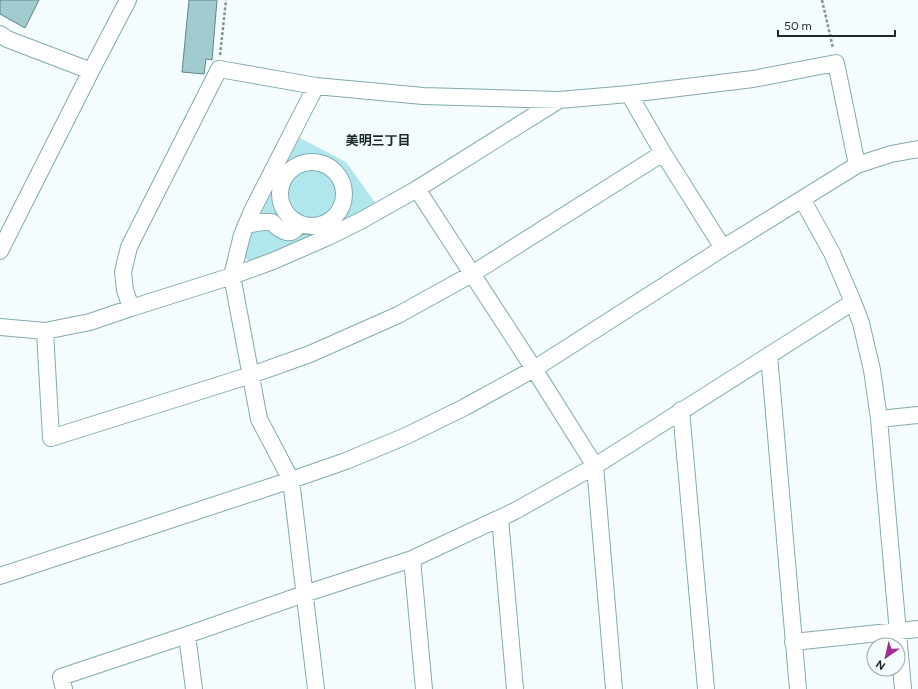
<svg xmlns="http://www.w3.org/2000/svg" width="918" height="689" viewBox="0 0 918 689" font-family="Figtree,'Noto Sans JP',sans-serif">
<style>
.green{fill:#b0e7ed}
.building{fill:#a0cbcf;stroke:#5d8589}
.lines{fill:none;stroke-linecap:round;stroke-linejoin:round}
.minor-casing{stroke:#81abaf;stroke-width:18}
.path{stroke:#869294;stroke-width:2.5;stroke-dasharray:3 2;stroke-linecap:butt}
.minor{stroke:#fff;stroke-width:16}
.labels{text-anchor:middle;stroke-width:3;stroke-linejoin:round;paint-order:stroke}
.neighbourhood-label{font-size:13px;font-weight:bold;fill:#1a2a2c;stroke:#f4fcfd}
</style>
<rect width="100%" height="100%" fill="#f4fcfd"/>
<path class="green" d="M 298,137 L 346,162 L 376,204 L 332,228 L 285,248 L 249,261 L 243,257 L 248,237 Z"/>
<path class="building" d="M 0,0 L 39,0 L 25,28 L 0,14 Z
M 189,0 L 217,0 L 212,60 L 206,59 L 204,74 L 182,72 Z"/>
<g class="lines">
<defs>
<path id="minor" d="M 0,34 L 7,39 L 91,71
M 629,94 L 663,153 L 723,248
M 559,100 L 417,189 L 362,220 L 328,237 L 273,261 L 232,276 L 131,308 L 90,322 L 45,331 L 51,438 L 251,375 L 310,354 L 398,315 L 472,274 L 663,153
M280 194a32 32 0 1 1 64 0a32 32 0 1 1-64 0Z
M 417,189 L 534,369 L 595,466 L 614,689
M 802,199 L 832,253 L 853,302 L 861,323 L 872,370 L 879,419 L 903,689
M 246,225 L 263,222 L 272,222 C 280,231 293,239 299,223
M 0,251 L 91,71 L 128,0
M 131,308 L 125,290 L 123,272 L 129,247 L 219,69 L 316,86 L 423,96 L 559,100 L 629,94 L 753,79 L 836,63 L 857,165
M 0,327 L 45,331
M 769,355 L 798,689
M 681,410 L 706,689
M 879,419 L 918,415
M 500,518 L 515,689
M 412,559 L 424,689
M 0,576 L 291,480 L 346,461 L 406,436 L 465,407 L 534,369 L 723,248 L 857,165 L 891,154 L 918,149
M 187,635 L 194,689
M 793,642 L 918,629
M 64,689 L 61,677 L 187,635 L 304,594 L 412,559 L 515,511 L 595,466 L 853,302
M 316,689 L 291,480 L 259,419 L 232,276 L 242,235 L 252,211 L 316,86"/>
</defs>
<use href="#minor" class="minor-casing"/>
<path class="path" d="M 822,0 L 833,48
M 220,55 L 226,0"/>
<use href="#minor" class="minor"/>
</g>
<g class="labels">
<g class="neighbourhood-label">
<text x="378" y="145">美明三丁目</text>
</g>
</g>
<g transform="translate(886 657) rotate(214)"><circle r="19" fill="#f4fcfd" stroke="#9da8a9"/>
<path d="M0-3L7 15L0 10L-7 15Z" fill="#a1308e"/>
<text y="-6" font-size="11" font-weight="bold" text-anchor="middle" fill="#1a2a2c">N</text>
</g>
<path d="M778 30v6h117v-6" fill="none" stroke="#1a2a2c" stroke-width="2"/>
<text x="784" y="30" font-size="12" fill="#1a2a2c" stroke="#f4fcfd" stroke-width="3" paint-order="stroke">50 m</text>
</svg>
